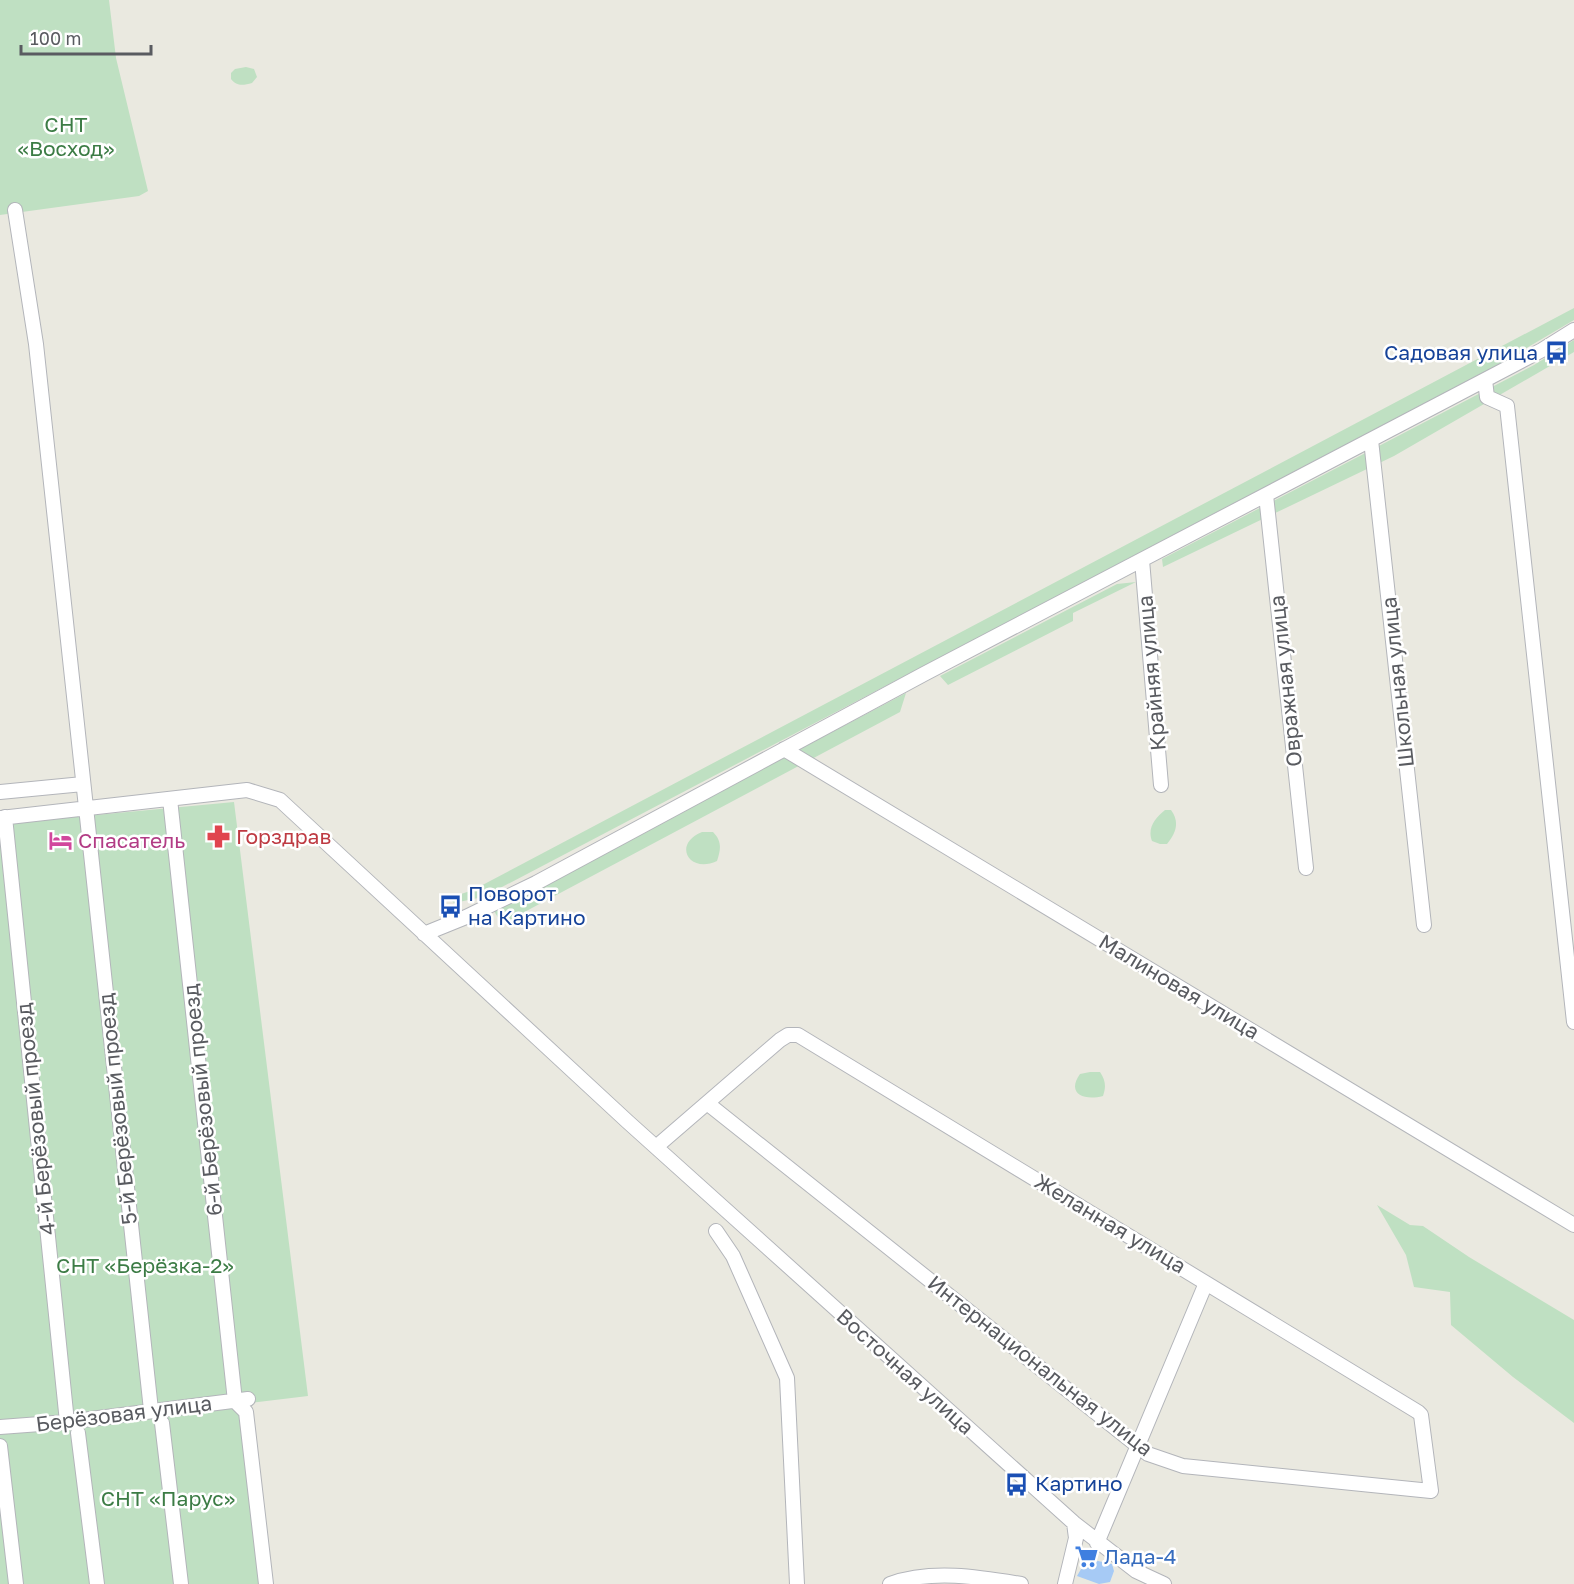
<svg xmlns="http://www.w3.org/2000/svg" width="1574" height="1584" viewBox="0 0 1574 1584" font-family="'Golos Text',sans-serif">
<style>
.green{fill:#bfe0c2}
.water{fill:#a6caf5}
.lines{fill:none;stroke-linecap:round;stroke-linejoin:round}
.minor-casing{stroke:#b3b5ba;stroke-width:16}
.minor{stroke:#fff;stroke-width:14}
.labels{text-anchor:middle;stroke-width:5;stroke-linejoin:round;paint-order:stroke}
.park-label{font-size:21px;fill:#3c7c45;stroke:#fff}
.transit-label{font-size:21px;fill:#164399;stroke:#fff;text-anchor:start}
.street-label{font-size:21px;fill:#595b60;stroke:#fff}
.health-label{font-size:21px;fill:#be3a42;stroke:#fff;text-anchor:start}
.hotel-label{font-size:21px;fill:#b23c85;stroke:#fff;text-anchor:start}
.shop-label{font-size:21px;fill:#366cbe;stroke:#fff;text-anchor:start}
</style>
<rect width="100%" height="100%" fill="#eae9e0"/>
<path class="green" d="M 0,0 L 109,0 L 116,58 L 148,191 L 139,196 L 0,215 Z
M 246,67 L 254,69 L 257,77 L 252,83 C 244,85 237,87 231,79 L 231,73 L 235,69 Z
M 1574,308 L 1574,320 L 1503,362 L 483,897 L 454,903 L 449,898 L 473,890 Z
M 1574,340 L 1574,352 L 1394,456 L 1163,567 L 1162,559 L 1534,365 Z
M 1136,582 L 1073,613 L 1073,621 L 948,685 L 940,676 L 1117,584 Z
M 906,693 L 900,712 L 502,924 L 494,911 Z
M 234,802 L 308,1396 L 249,1403 L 271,1584 L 0,1584 L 0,824 Z
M 1165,810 L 1171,810 C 1180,822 1176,833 1167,844 L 1160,844 L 1152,841 C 1147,828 1155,818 1165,810 Z
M 702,832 L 713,832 C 722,841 721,849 717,861 C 689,874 672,844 702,832 Z
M 1090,1072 L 1100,1072 C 1106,1081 1106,1087 1103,1096 C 1084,1101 1066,1094 1080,1074 Z
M 1377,1205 L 1410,1225 L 1423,1226 L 1469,1257 L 1574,1320 L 1574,1423 L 1513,1377 L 1451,1325 L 1450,1292 L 1414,1287 L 1406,1255 Z"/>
<path class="water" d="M 1098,1561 L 1112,1564 L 1114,1571 L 1110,1582 L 1099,1584 L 1077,1576 L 1084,1564 Z"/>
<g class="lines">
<defs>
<path id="minor" d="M 15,210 L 36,344 L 151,1410
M 1485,380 L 1487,397 L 1507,406 L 1574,1022
M 1371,440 L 1424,925
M 1266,495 L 1306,868
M 1142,560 L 1161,785
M 784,749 L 1574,1225
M 0,792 L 83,784
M 170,799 L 235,1401 L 246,1412 L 266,1584
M 5,817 L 67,1422
M 0,818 L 247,790 L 280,800 L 628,1122 L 1074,1523 L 1136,1571 L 1164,1584
M 424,934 L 466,917 L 536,883 L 924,674 L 1542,350 L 1574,330
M 656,1147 L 780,1040 L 788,1035 L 798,1035 L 1418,1412 L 1421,1415 L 1431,1491 L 1183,1466 L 1148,1454 L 707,1103
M 716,1231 L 733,1256 L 787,1378 L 797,1584
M 162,1423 L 181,1584
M 0,1427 L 67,1422 L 248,1399
M 78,1433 L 97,1584
M 0,1446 L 16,1584
M 1097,1543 L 1206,1283
M 890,1584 C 931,1569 979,1577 1021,1584
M 1065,1584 L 1076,1538 L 1074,1523"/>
</defs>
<use href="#minor" class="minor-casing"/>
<use href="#minor" class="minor"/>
</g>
<defs>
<symbol id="bus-bare" viewBox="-9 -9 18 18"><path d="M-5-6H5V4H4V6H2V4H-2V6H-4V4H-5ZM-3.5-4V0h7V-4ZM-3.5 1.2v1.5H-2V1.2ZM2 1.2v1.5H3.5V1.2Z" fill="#1a4fb4" stroke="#fff" stroke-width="2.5" paint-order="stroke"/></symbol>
<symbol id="pharmacy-bare" viewBox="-9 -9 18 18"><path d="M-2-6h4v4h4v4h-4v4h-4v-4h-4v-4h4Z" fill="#e0444e" stroke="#fff" stroke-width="2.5" paint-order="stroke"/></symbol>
<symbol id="hotel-bare" viewBox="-9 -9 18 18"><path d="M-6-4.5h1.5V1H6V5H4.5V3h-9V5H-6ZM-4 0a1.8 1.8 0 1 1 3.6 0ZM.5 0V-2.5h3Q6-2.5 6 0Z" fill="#d1479c" stroke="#fff" stroke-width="2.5" paint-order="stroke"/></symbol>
<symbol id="supermarket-bare" viewBox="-9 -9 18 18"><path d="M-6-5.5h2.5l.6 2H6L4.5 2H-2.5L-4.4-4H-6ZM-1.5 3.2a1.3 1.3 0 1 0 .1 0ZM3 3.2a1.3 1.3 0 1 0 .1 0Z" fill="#3f7fe0" stroke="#fff" stroke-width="2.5" paint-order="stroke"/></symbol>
</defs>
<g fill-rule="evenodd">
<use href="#bus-bare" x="1540" y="336" width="33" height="33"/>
<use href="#pharmacy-bare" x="202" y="820" width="33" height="33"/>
<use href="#hotel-bare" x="44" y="824" width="33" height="33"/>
<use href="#bus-bare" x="434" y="890" width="33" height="33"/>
<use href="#bus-bare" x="1000" y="1468" width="33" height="33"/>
<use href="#supermarket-bare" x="1070" y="1540" width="33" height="33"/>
</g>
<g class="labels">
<g class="park-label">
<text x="66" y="132">СНТ<tspan x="66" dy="24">«Восход»</tspan></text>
<text x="145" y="1273">СНТ «Берёзка-2»</text>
<text x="168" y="1506">СНТ «Парус»</text>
</g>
<g class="transit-label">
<text x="1538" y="360" text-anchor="end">Садовая улица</text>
<text x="468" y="901">Поворот<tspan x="468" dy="24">на Картино</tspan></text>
<text x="1035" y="1491">Картино</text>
</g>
<g class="street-label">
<text transform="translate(1152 673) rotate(-95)" y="7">Крайняя улица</text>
<text transform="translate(1286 681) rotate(-96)" y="7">Овражная улица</text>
<text transform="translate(1398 682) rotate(-96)" y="7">Школьная улица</text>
<text transform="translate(1179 987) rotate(31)" y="7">Малиновая улица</text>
<text transform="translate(203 1100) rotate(-96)" y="7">6-й Берёзовый проезд</text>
<text transform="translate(118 1109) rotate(-96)" y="7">5-й Берёзовый проезд</text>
<text transform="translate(36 1119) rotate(-96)" y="7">4-й Берёзовый проезд</text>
<text transform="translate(1110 1224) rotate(31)" y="7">Желанная улица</text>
<text transform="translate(1040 1366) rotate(38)" y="7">Интернациональная улица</text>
<text transform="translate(905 1372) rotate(42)" y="7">Восточная улица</text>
<text transform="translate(124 1414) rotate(-7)" y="7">Берёзовая улица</text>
</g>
<g class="health-label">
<text x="236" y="844">Горздрав</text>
</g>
<g class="hotel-label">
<text x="78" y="848">Спасатель</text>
</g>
<g class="shop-label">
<text x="1104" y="1564">Лада-4</text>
</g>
</g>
<path d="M21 45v9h130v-9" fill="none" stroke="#595b60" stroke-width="3"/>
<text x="30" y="45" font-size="18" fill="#595b60" stroke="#ffffff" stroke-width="4.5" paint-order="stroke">100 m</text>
</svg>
